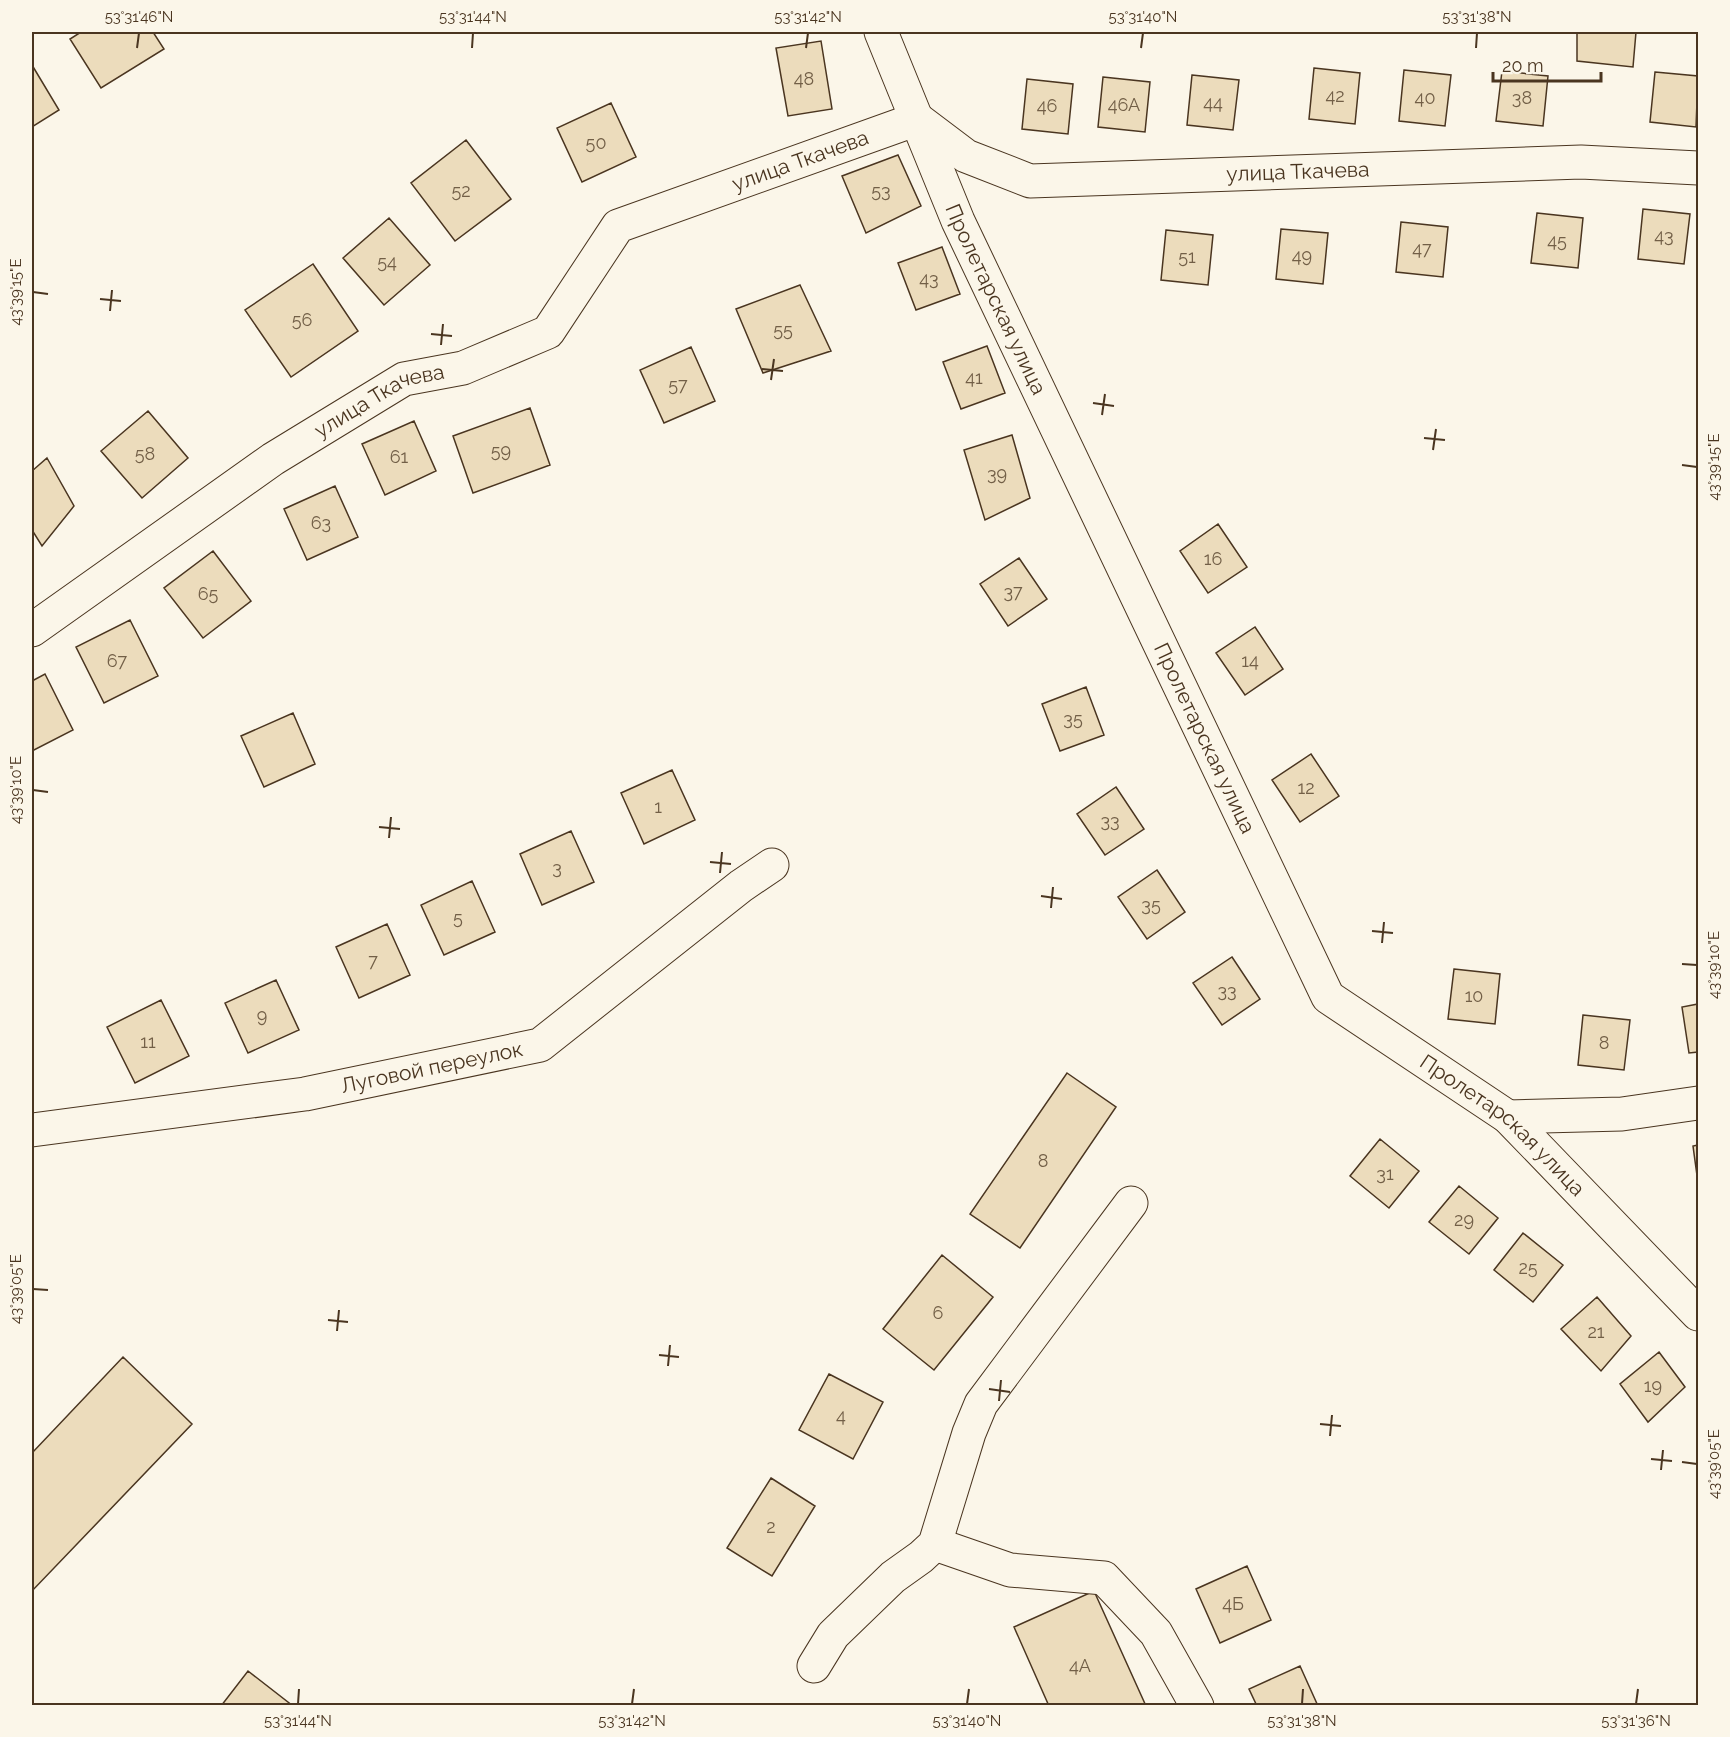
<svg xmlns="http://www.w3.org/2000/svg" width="1730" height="1737" viewBox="0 0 1730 1737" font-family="Raleway,sans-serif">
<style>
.building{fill:#ecdcbc;stroke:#4a3520;stroke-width:1.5}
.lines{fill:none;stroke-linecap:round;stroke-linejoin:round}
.street-casing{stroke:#4a3520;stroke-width:35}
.street{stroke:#fbf6e9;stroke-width:33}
.ticks{fill:none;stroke:#4a3520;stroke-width:2}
.labels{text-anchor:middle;stroke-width:4.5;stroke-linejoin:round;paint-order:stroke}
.number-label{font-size:18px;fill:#725f47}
.street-label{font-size:21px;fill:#4a3520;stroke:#fbf6e9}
.neatline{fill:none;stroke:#4a3520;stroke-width:2}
.ticks-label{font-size:15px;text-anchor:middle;fill:#4a3520}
</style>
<rect width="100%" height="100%" fill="#fbf6e9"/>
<path class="building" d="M 81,32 L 153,32 L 164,49 L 101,88 L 70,39 Z
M 1577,32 L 1636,32 L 1633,67 L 1577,61 Z
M 821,41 L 832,109 L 788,116 L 776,48 Z
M 32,65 L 59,110 L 32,127 Z
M 1314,68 L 1360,73 L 1355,124 L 1309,119 Z
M 1404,70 L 1451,75 L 1445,126 L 1399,121 Z
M 1502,71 L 1548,76 L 1543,126 L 1496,121 Z
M 1655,72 L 1698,76 L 1696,127 L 1650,122 Z
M 1192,75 L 1239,80 L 1233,130 L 1187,125 Z
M 1103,77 L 1150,82 L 1145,132 L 1098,127 Z
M 1027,79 L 1073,84 L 1068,134 L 1022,129 Z
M 611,103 L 636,157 L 582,182 L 557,128 Z
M 466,140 L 511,199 L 455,241 L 411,183 Z
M 898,155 L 921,206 L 866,233 L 842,176 Z
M 1643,209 L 1690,214 L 1684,264 L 1638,259 Z
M 1537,213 L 1583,218 L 1578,268 L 1531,263 Z
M 389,218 L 430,265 L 384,305 L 343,258 Z
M 1401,222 L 1448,227 L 1443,277 L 1396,272 Z
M 1281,229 L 1328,233 L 1323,284 L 1276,279 Z
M 1166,230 L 1213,235 L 1208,285 L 1161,280 Z
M 942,247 L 960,294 L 916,310 L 898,263 Z
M 313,264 L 358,331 L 291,377 L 245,310 Z
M 800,285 L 831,351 L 763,373 L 736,309 Z
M 987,346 L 1005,393 L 961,409 L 943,362 Z
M 691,347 L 715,401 L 664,423 L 640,370 Z
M 530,408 L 550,465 L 473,493 L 453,436 Z
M 148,411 L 188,458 L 142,498 L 101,451 Z
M 414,421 L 436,471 L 385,495 L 362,444 Z
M 1012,435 L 1030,498 L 985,520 L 964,450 Z
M 47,458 L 74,506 L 42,546 L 32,530 L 32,471 Z
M 335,486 L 358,537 L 307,560 L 284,509 Z
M 1218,524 L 1247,567 L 1208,593 L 1180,551 Z
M 213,551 L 251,601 L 203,638 L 164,588 Z
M 1019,558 L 1047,599 L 1008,626 L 980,584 Z
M 130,620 L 158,676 L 104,703 L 76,647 Z
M 1255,627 L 1283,669 L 1245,695 L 1216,653 Z
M 45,674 L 73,730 L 32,751 L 32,681 Z
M 1086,687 L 1104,735 L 1060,751 L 1042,704 Z
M 293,713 L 315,764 L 264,787 L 241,736 Z
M 1311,754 L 1339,796 L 1300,822 L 1272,780 Z
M 672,770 L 695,820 L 644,844 L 621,793 Z
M 1116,787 L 1144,829 L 1105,855 L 1077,814 Z
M 571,831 L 594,882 L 542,905 L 520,854 Z
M 1157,870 L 1185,912 L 1147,939 L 1118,897 Z
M 472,881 L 495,932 L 444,955 L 421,905 Z
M 387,924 L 410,975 L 359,998 L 336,947 Z
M 1232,957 L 1260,999 L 1222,1025 L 1193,983 Z
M 1454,969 L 1500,974 L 1495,1024 L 1448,1019 Z
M 276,980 L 299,1030 L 248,1053 L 225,1003 Z
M 161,1000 L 189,1056 L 135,1083 L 107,1027 Z
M 1698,1004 L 1698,1052 L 1689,1053 L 1682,1007 Z
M 1583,1015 L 1630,1020 L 1624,1070 L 1578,1065 Z
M 1067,1073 L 1116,1107 L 1020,1248 L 970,1214 Z
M 1380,1139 L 1419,1171 L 1389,1208 L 1350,1176 Z
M 1698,1145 L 1698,1183 L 1693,1146 Z
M 1459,1186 L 1498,1218 L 1469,1254 L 1429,1222 Z
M 1523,1233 L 1563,1265 L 1533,1302 L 1494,1270 Z
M 942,1255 L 993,1297 L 934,1370 L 883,1329 Z
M 1597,1297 L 1631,1336 L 1601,1371 L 1561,1329 Z
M 1659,1352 L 1685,1387 L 1648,1422 L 1620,1384 Z
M 123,1357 L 192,1424 L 32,1591 L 32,1453 Z
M 829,1374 L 883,1402 L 853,1459 L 799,1430 Z
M 771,1478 L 815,1506 L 772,1576 L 727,1548 Z
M 1247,1566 L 1271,1620 L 1220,1643 L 1196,1589 Z
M 1094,1591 L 1146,1706 L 1049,1706 L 1014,1627 Z
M 1300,1666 L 1318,1706 L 1257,1706 L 1249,1689 Z
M 248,1671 L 293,1706 L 221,1706 Z"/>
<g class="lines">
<defs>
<g id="street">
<path id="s1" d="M 881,32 L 958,221 L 1328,997 L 1508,1117 L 1698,1314"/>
<path id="s2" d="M 32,630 L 273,459 L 404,379 L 463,368 L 548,332 L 618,226 L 917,119 L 966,156 L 1030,181 L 1581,162 L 1698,168"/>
<path d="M 1508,1117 L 1622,1114 L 1698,1103"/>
<path id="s3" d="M 32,1130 L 305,1094 L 540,1045 L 741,886 L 772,865"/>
<path d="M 935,1544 L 1010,1570 L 1104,1578 L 1156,1633 L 1197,1706"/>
<path d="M 814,1666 L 833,1635 L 893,1577 L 921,1557 L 935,1544 L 969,1433 L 981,1404 L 1131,1203"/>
</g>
</defs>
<use href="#street" class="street-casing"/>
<use href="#street" class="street"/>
</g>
<path class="ticks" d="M 137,48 L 139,33M 472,48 L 473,33M 806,48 L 808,33M 1141,48 L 1143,33M 1476,48 L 1477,33M 33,292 L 48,294M 100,299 L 121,301M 110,311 L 112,290M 431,334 L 452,336M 441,345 L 443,324M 762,369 L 783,371M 771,380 L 774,359M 1093,403 L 1114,406M 1102,415 L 1105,394M 1424,438 L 1445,440M 1433,450 L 1436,429M 1682,465 L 1697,467M 33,790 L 48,792M 379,827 L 400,829M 389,838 L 391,817M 710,862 L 731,864M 720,873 L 722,852M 1041,896 L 1062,899M 1051,908 L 1053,887M 1372,931 L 1393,933M 1382,943 L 1384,922M 1682,964 L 1697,965M 33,1289 L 48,1290M 328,1320 L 348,1322M 337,1331 L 339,1310M 659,1355 L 679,1357M 668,1366 L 670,1345M 989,1389 L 1010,1392M 999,1401 L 1001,1380M 1320,1424 L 1341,1426M 1330,1436 L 1332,1415M 1651,1459 L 1672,1461M 1682,1462 L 1697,1464M 1661,1470 L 1663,1450M 298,1704 L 299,1689M 632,1704 L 634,1689M 967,1704 L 969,1689M 1302,1704 L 1303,1689M 1636,1704 L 1638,1689"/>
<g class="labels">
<g class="number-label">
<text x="804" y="85">48</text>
<text x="1335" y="102">42</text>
<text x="1425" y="104">40</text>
<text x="1522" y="104">38</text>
<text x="1213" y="109">44</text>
<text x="1124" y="111">46А</text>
<text x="1047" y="112">46</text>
<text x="596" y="149">50</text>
<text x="461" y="197">52</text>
<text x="881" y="197">53</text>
<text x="1664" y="242">43</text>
<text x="1557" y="247">45</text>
<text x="1422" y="255">47</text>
<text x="1302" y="262">49</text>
<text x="1187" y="263">51</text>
<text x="387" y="268">54</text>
<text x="929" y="285">43</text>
<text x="302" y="326">56</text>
<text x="783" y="336">55</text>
<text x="974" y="384">41</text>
<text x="678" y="391">57</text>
<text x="501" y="457">59</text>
<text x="145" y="460">58</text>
<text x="399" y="463">61</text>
<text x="997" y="480">39</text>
<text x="321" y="529">63</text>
<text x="1213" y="565">16</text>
<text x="1013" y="598">37</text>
<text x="208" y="600">65</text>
<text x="117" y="667">67</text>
<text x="1250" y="667">14</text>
<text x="1073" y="725">35</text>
<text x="1306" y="794">12</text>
<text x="658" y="813">1</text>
<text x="1110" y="827">33</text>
<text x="557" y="874">3</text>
<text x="1151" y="911">35</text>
<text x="458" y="924">5</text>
<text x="373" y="967">7</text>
<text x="1227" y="997">33</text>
<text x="1474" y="1002">10</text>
<text x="262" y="1022">9</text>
<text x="148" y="1048">11</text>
<text x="1604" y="1049">8</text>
<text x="1043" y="1167">8</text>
<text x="1385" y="1180">31</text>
<text x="1464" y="1226">29</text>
<text x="1528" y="1274">25</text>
<text x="938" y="1319">6</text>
<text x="1596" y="1338">21</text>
<text x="1653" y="1392">19</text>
<text x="841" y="1422">4</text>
<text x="771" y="1533">2</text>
<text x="1233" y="1610">4Б</text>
<text x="1080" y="1672">4А</text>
</g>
<g class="street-label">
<text dy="7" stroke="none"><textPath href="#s2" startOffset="922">улица Ткачева</textPath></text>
<text dy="7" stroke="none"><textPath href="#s2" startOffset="1444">улица Ткачева</textPath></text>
<text dy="7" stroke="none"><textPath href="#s1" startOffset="291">Пролетарская улица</textPath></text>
<text dy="7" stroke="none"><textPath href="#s2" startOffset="418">улица Ткачева</textPath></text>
<text dy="7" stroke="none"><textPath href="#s1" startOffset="777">Пролетарская улица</textPath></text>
<text dy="7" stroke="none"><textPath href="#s3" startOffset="405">Луговой переулок</textPath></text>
<text dy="7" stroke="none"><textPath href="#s1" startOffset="1281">Пролетарская улица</textPath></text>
</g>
</g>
<rect width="1730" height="1737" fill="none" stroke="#fbf6e9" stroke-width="66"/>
<path d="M1493 72v9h108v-9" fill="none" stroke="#4a3520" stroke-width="3"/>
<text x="1502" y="72" font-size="18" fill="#4a3520" stroke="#fbf6e9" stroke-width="4.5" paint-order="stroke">20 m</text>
<rect x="33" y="33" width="1664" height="1671" class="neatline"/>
<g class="ticks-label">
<text x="139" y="22">53°31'46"N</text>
<text x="473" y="22">53°31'44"N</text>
<text x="808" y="22">53°31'42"N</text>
<text x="1143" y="22">53°31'40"N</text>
<text x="1477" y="22">53°31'38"N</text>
<text transform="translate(16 292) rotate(-90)" y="5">43°39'15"E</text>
<text transform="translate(1714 467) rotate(-90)" y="5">43°39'15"E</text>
<text transform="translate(16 790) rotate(-90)" y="5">43°39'10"E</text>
<text transform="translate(1714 965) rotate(-90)" y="5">43°39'10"E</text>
<text transform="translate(16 1289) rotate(-90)" y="5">43°39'05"E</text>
<text transform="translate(1714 1464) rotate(-90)" y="5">43°39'05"E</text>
<text x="298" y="1726">53°31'44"N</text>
<text x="632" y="1726">53°31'42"N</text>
<text x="967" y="1726">53°31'40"N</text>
<text x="1302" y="1726">53°31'38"N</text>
<text x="1636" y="1726">53°31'36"N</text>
</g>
</svg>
